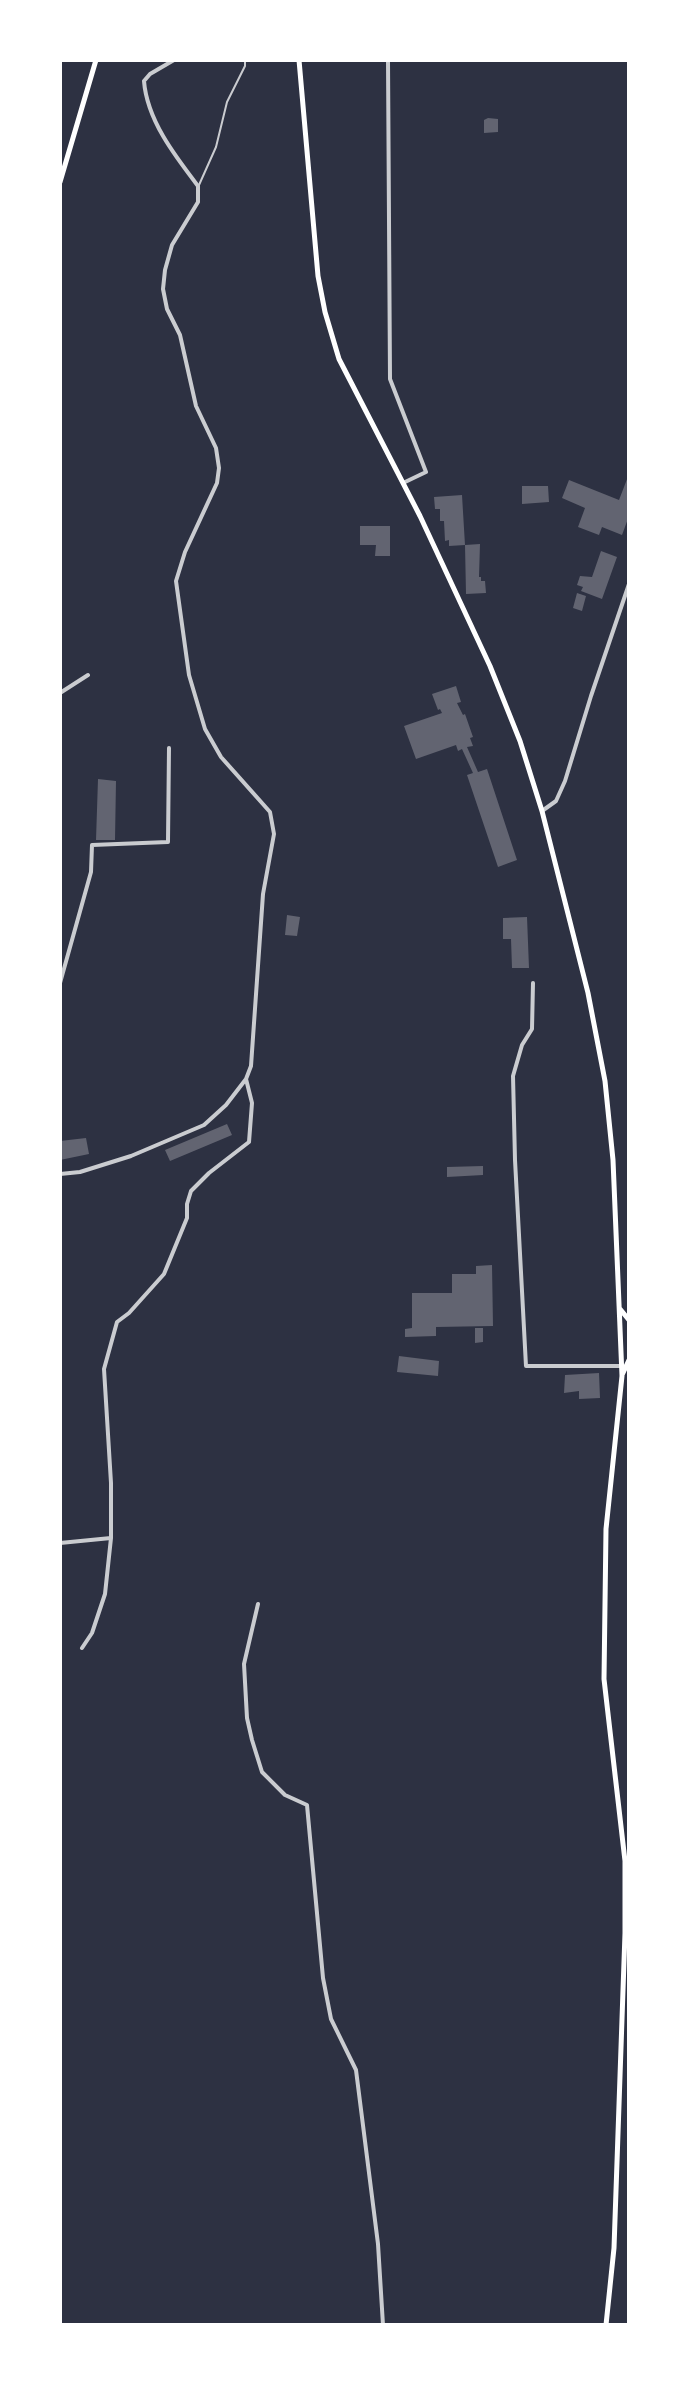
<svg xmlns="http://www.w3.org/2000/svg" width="689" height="2385" viewBox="0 0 689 2385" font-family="'Fira Sans Condensed',sans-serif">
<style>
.building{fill:#626471}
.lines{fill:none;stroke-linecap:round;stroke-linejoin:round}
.service{stroke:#caccd0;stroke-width:2}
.minor{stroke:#caccd0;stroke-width:4}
.secondary{stroke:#fff;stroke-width:5}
</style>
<rect width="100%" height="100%" fill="#2d3142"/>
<path class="building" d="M 488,118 L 498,119 L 498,132 L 484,133 L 484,120 Z
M 629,474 L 629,516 L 622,535 L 602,527 L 599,535 L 578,527 L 585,508 L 562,498 L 569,480 L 619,500 Z
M 522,486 L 548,486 L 549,502 L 522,504 Z
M 462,495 L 465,545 L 449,546 L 449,540 L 445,541 L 444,521 L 440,521 L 440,509 L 435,509 L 434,497 Z
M 360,526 L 390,526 L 390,556 L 375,556 L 376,545 L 360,545 Z
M 480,544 L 479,577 L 481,577 L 481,581 L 485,581 L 486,593 L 466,594 L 465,545 Z
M 601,551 L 617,557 L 602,599 L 581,591 L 583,587 L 577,585 L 580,576 L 592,577 Z
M 577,593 L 586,596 L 582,611 L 573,608 Z
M 456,686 L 461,702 L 457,703 L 463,715 L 465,714 L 473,737 L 470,738 L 473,746 L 467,747 L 478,772 L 487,769 L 517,860 L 498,867 L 467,775 L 473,773 L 462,749 L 458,751 L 456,745 L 416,759 L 404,726 L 442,713 L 440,709 L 438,710 L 432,694 Z
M 98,779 L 116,781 L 115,840 L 96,840 Z
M 287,915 L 300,917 L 297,936 L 285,935 Z
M 527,917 L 529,968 L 512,968 L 511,939 L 503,939 L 503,918 Z
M 227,1124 L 232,1135 L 170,1161 L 165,1150 Z
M 86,1138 L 89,1154 L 60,1160 L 60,1141 Z
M 483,1166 L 483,1175 L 447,1177 L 447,1167 Z
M 492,1265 L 493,1326 L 436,1327 L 436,1336 L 405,1337 L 405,1329 L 412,1328 L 412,1293 L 452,1293 L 452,1274 L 476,1274 L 476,1266 Z
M 475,1328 L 483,1328 L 483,1342 L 475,1343 Z
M 399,1356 L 439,1361 L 438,1376 L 397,1372 Z
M 599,1373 L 600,1398 L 579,1399 L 579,1391 L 564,1393 L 565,1375 Z"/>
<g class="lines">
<path class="service" d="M 199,185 L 216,147 L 227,102 L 245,66 L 245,60"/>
<path class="minor" d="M 388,60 L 390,379 L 426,472 L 403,483
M 60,693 L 88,675
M 542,811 L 556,801 L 565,781 L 591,696 L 629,584
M 60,983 L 91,872 L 92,845 L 168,842 L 169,748
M 533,983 L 532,1029 L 522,1045 L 513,1076 L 515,1160 L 526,1366 L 621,1366
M 60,1174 L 80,1172 L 131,1156 L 204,1125 L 226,1105 L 246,1079
M 60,1543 L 111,1538
M 258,1604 L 244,1664 L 247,1718 L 252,1740 L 262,1772 L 285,1795 L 307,1805 L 323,1978 L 331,2019 L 356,2070 L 378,2244 L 383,2325
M 82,1648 L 92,1633 L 105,1594 L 111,1538 L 111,1483 L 104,1369 L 117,1322 L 129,1313 L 164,1274 L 187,1218 L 187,1204 L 191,1191 L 209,1173 L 249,1142 L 252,1103 L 246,1079 L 251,1066 L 263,894 L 274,834 L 270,812 L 221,757 L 205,729 L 189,675 L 176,581 L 185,552 L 217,483 L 219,468 L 216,448 L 196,406 L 180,335 L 167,309 L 163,289 L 165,270 L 172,245 L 198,202 L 198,186 C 175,156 147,120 144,81 L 150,74 L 174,60"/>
<path class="secondary" d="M 299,60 L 318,276 L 325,312 L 339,359 L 420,516 L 490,666 L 520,741 L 542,811 L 588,993 L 605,1081 L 613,1160 L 622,1376 L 606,1529 L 604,1679 L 625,1861 L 625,1933 L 614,2248 L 606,2325
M 60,182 L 96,60
M 620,1309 L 629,1320
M 622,1375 L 629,1360"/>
</g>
<rect width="689" height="2385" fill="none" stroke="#ffffff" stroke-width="124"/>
</svg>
